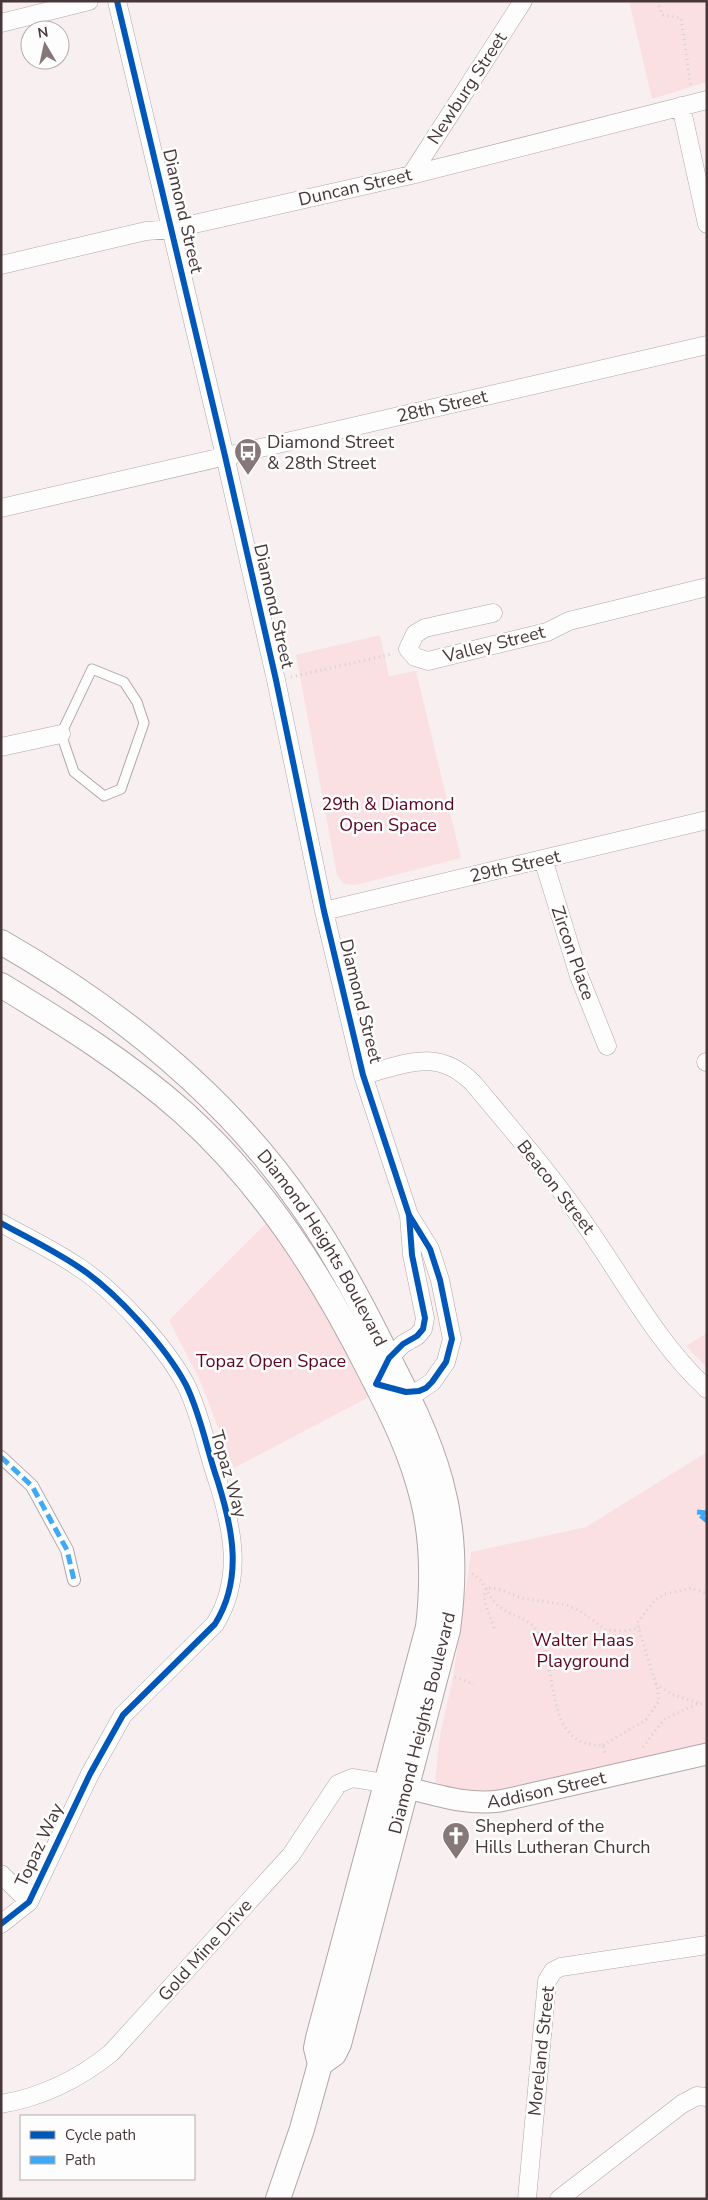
<svg xmlns="http://www.w3.org/2000/svg" width="708" height="2200" viewBox="0 0 708 2200" font-family="'Nunito Sans',sans-serif">
<style>
.green{fill:#fae0e2}
.lines{fill:none;stroke-linecap:round;stroke-linejoin:round}
.service-casing{stroke:#b1a6a7;stroke-width:11}
.pedestrian-casing{stroke:#b1a6a7;stroke-width:14}
.minor-casing{stroke:#b1a6a7;stroke-width:19}
.tertiary-casing{stroke:#b1a6a7;stroke-width:23}
.secondary-casing{stroke:#b1a6a7;stroke-width:26}
.path{stroke:#d5d0d0;stroke-width:3;stroke-dasharray:1 4;stroke-linecap:butt}
.service{stroke:#fefdfd;stroke-width:9}
.pedestrian{stroke:#fefdfd;stroke-width:12}
.minor{stroke:#fefdfd;stroke-width:18}
.tertiary{stroke:#fefdfd;stroke-width:21}
.secondary{stroke:#fefdfd;stroke-width:24}
.quiet{stroke:#3fa9f5;stroke-width:5;stroke-dasharray:10 5;stroke-linecap:butt}
.cycleway-casing{stroke:#fdfdfd;stroke-width:9}
.cycleway{stroke:#0057b8;stroke-width:6}
.labels{text-anchor:middle;stroke-width:5;stroke-linejoin:round;paint-order:stroke}
.street-label{font-size:18px;fill:#483739;stroke:#fdfdfd}
.poi-label{font-size:18px;fill:#483739;stroke:#fdfdfd;text-anchor:start}
.park-label{font-size:18px;fill:#5e0520;stroke:#fdfdfd}
</style>
<rect width="100%" height="100%" fill="#f8eff0"/>
<path class="green" d="M 629,1 L 707,1 L 707,82 L 652,99 Z
M 380,635 L 389,676 L 416,671 L 461,858 L 356,885 L 344,884 L 337,875 L 296,655 Z
M 268,1221 L 340,1331 L 371,1396 L 234,1468 L 200,1381 L 169,1320 Z
M 707,1333 L 707,1368 L 686,1346 Z
M 707,1452 L 707,1745 L 496,1792 L 463,1791 L 435,1782 L 440,1735 L 453,1678 L 471,1552 L 586,1527 Z"/>
<g class="lines">
<defs>
<path id="service" d="M 92,669 L 124,682 L 137,702 L 144,723 L 121,789 L 104,796 L 74,772 L 61,734 Z"/>
<path id="pedestrian" d="M 1,1457 L 32,1486 L 67,1550 L 74,1580"/>
<path id="minor" d="M 117,1 L 225,456 L 276,680 L 324,911 L 363,1075 L 409,1215 L 430,1249 L 440,1280 L 452,1339 L 446,1362 L 432,1382 L 419,1391 L 406,1392 L 397,1389
M 1,23 L 89,1
M 681,106 L 707,224
M 411,175 L 523,1
M 1,265 L 146,231 L 172,229 L 411,175 L 707,100
M 1,508 L 707,345
M 493,613 L 425,628 L 415,634 L 408,649 L 415,657 L 428,661 L 547,632 L 569,621 L 707,587
M 1,747 L 61,734
M 543,859 L 579,976 L 607,1046
M 324,911 L 707,820
M 706,1062 L 707,1062
M 363,1075 C 407,1064 437,1047 473,1083 C 513,1131 554,1178 589,1230 C 626,1283 659,1345 707,1389
M 1,1223 C 28,1238 55,1251 80,1268 C 116,1292 166,1347 186,1385 C 201,1415 207,1451 218,1482 C 233,1530 243,1579 215,1624 L 123,1715 L 90,1774 L 29,1902 L 1,1924
M 384,1368 L 389,1358 L 403,1344 L 417,1336 L 423,1329 L 425,1318 L 412,1255 L 409,1215
M 1,1874 L 29,1902
M 1,2104 C 42,2097 79,2079 111,2053 L 291,1855 L 338,1784 L 352,1778 L 398,1785
M 527,2199 L 547,1981 L 553,1971 L 561,1967 L 707,1945
M 559,2199 L 682,2104 L 697,2096 L 707,2097"/>
<g id="tertiary">
<path id="s1" d="M 408,1788 C 439,1796 468,1805 500,1801 L 707,1754"/>
</g>
<g id="secondary">
<path id="s2" d="M 1,942 C 118,1009 225,1094 302,1206 C 333,1250 358,1297 382,1345 C 435,1447 464,1512 448,1630 L 339,2044 L 334,2054 L 320,2064"/>
<path d="M 1,985 C 65,1024 128,1063 184,1113 C 264,1185 321,1275 369,1370 C 391,1412 412,1454 423,1501 C 433,1543 433,1584 428,1627 L 318,2038 L 316,2048 L 320,2064 L 302,2129 L 278,2199"/>
</g>
</defs>
<use href="#service" class="service-casing"/>
<use href="#pedestrian" class="pedestrian-casing"/>
<use href="#minor" class="minor-casing"/>
<use href="#tertiary" class="tertiary-casing"/>
<use href="#secondary" class="secondary-casing"/>
<path class="path" d="M 658,1 L 662,15 L 681,18 L 691,88
M 291,677 L 392,654
M 472,1574 C 484,1579 487,1593 495,1603 C 506,1615 524,1616 534,1627 C 561,1660 540,1749 603,1745 L 605,1755
M 494,1628 C 490,1614 481,1602 486,1588 L 498,1589 L 522,1598 L 567,1605 L 583,1613 L 606,1630 L 624,1631 L 640,1628
M 455,1677 L 474,1684
M 656,1684 L 671,1694 L 698,1703
M 603,1745 L 646,1720 L 659,1701 L 658,1691 L 637,1623 L 655,1600 L 665,1594 L 691,1588 L 707,1594
M 643,1747 L 664,1719 L 697,1704 L 707,1703"/>
<use href="#service" class="service"/>
<use href="#pedestrian" class="pedestrian"/>
<use href="#minor" class="minor"/>
<use href="#tertiary" class="tertiary"/>
<use href="#secondary" class="secondary"/>
<path class="quiet" d="M 1,1457 L 32,1486 L 67,1550 L 74,1580
M 707,1513 L 697,1512 L 707,1521
M 706,1594 L 707,1594"/>
<defs>
<path id="cycleway" d="M 117,1 L 225,456 L 276,680 L 324,911 L 363,1075 L 409,1215 L 430,1249 L 440,1280 L 452,1339 L 446,1362 L 432,1382 L 426,1388 L 419,1391 L 406,1392 L 376,1384 L 389,1358 L 403,1344 L 417,1336 L 423,1329 L 425,1318 L 412,1255 L 409,1215
M 1,1223 C 28,1238 55,1251 80,1268 C 116,1292 166,1347 186,1385 C 201,1415 207,1451 218,1482 C 233,1530 243,1579 215,1624 L 123,1715 L 90,1774 L 29,1902 L 1,1924"/>
</defs>
<use href="#cycleway" class="cycleway-casing"/>
<use href="#cycleway" class="cycleway"/>
</g>
<defs>
<symbol id="bus-pin" viewBox="-11 -11 22 30"><path d="M0 17L-7.5 6A9.5 9.5 0 1 1 7.5 6Z" fill="#867779" stroke="#fdfdfd"/><path d="M-5-6H5V4H4V6H2V4H-2V6H-4V4H-5ZM-3.5-4V0h7V-4ZM-3.5 1.2v1.5H-2V1.2ZM2 1.2v1.5H3.5V1.2Z" fill="#fff"/></symbol>
<symbol id="church-pin" viewBox="-11 -11 22 30"><path d="M0 17L-7.5 6A9.5 9.5 0 1 1 7.5 6Z" fill="#867779" stroke="#fdfdfd"/><path d="M-1.2-6h2.4v3.5h3.3v2.4h-3.3V6h-2.4V-.1h-3.3v-2.4h3.3Z" fill="#fff"/></symbol>
</defs>
<g fill-rule="evenodd">
<use href="#bus-pin" x="232" y="436" width="32" height="43"/>
<use href="#church-pin" x="440" y="1820" width="32" height="43"/>
</g>
<g class="labels">
<g class="street-label">
<text transform="translate(467 88) rotate(-57)" y="6">Newburg Street</text>
<text transform="translate(355 187) rotate(-13)" y="6">Duncan Street</text>
<text transform="translate(183 211) rotate(77)" y="6">Diamond Street</text>
<text transform="translate(442 406) rotate(-13)" y="6">28th Street</text>
<text transform="translate(274 606) rotate(77)" y="6">Diamond Street</text>
<text transform="translate(494 644) rotate(-14)" y="6">Valley Street</text>
<text transform="translate(515 866) rotate(-13)" y="6">29th Street</text>
<text transform="translate(573 953) rotate(71)" y="6">Zircon Place</text>
<text transform="translate(361 1001) rotate(76)" y="6">Diamond Street</text>
<text transform="translate(556 1187) rotate(52)" y="6">Beacon Street</text>
<text dy="6" stroke="none"><textPath href="#s2" startOffset="450">Diamond Heights Boulevard</textPath></text>
<text transform="translate(229 1474) rotate(74)" y="6">Topaz Way</text>
<text transform="translate(422 1723) rotate(-76)" y="6">Diamond Heights Boulevard</text>
<text dy="6" stroke="none"><textPath href="#s1" startOffset="141">Addison Street</textPath></text>
<text transform="translate(39 1845) rotate(-65)" y="6">Topaz Way</text>
<text transform="translate(205 1950) rotate(-48)" y="6">Gold Mine Drive</text>
<text transform="translate(541 2051) rotate(-84)" y="6">Moreland Street</text>
</g>
<g class="poi-label">
<text x="267" y="448">Diamond Street<tspan x="267" dy="21">&amp; 28th Street</tspan></text>
<text x="475" y="1832">Shepherd of the<tspan x="475" dy="21">Hills Lutheran Church</tspan></text>
</g>
<g class="park-label">
<text x="388" y="810">29th &amp; Diamond<tspan x="388" dy="21">Open Space</tspan></text>
<text x="271" y="1367">Topaz Open Space</text>
<text x="583" y="1646">Walter Haas<tspan x="583" dy="21">Playground</tspan></text>
</g>
</g>
<rect width="708" height="2200" fill="none" stroke="#483739" stroke-width="5"/>
<rect x="20" y="2115" width="175" height="65" fill="#fdfdfd" stroke="#b5aeaf"/>
<rect x="30" y="2131" width="25" height="8" fill="#0057b8" stroke="#b5aeaf"/>
<text x="65" y="2140" font-size="15" fill="#483739">Cycle path</text>
<rect x="30" y="2156" width="25" height="8" fill="#3fa9f5" stroke="#b5aeaf"/>
<text x="65" y="2165" font-size="15" fill="#483739">Path</text>
<g transform="translate(45 45) rotate(351)"><circle r="24" fill="#fdfdfd" stroke="#b5aeaf"/>
<path d="M0-4L9 19L0 12L-9 19Z" fill="#867779"/>
<text y="-8" font-size="14" font-weight="bold" text-anchor="middle" fill="#483739">N</text>
</g>
</svg>
